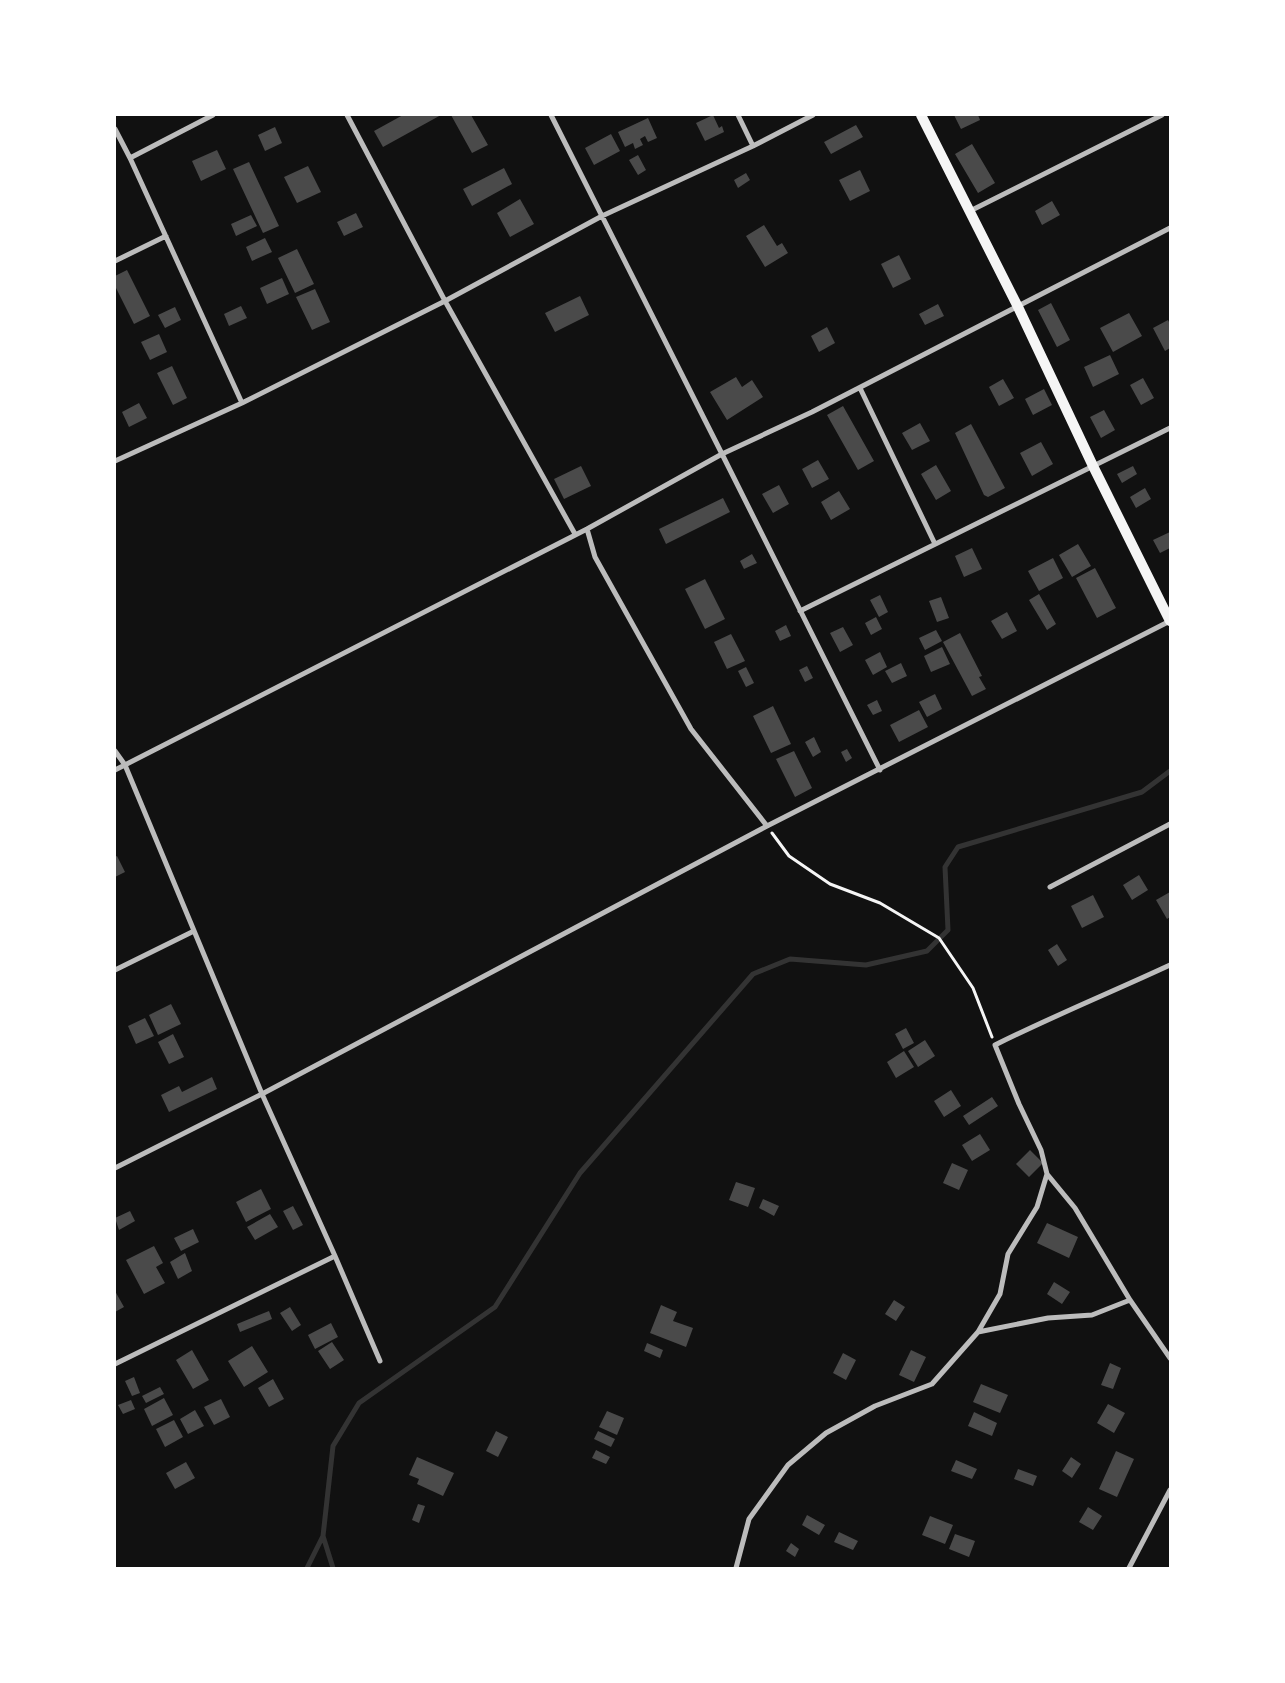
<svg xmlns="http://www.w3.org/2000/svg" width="1285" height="1683" viewBox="0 0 1285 1683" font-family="'DM Sans',sans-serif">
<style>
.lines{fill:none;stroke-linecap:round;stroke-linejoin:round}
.stream{stroke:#333;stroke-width:5}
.building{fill:#4a4a4a}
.path{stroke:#f5f5f5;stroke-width:3}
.minor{stroke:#bcbcbc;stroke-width:5}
.secondary{stroke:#f5f5f5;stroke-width:10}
</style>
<rect width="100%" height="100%" fill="#111"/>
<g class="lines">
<path class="stream" d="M 307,1568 L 323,1536
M 333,1568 L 323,1536 L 333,1446 L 359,1403 L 495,1307 L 580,1173 L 753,974 L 790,959 L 866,965 L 927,951 L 948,930 L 945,867 L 958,847 L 1142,792 L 1170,771"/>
</g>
<path class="building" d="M 403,115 L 441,115 L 383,147 L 374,131 Z
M 451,115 L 471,115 L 488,145 L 472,153 Z
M 713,115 L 719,128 L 722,126 L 724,132 L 705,141 L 696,123 Z
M 954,115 L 978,115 L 980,120 L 961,129 Z
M 648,118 L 657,138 L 648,142 L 645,136 L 640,139 L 643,145 L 635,149 L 633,143 L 625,147 L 618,132 Z
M 856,125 L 863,137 L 831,154 L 824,142 Z
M 275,127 L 282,143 L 265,151 L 258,135 Z
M 611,134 L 620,151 L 594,165 L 585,148 Z
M 972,144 L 995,183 L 978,193 L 955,154 Z
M 217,150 L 226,169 L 201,181 L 192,161 Z
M 638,155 L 646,170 L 638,175 L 629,160 Z
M 249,162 L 279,226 L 263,233 L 233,169 Z
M 308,166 L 321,192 L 297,203 L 284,177 Z
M 504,168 L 512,184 L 472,206 L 463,189 Z
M 860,170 L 870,191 L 850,201 L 839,180 Z
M 746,173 L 750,180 L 738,188 L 734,180 Z
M 520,199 L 534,224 L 510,237 L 497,213 Z
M 1052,201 L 1060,215 L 1042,225 L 1035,211 Z
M 356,213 L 363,227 L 344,236 L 337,222 Z
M 251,215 L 257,226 L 236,236 L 231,224 Z
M 764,225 L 777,246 L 782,243 L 788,253 L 765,267 L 746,236 Z
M 265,238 L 272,252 L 252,261 L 246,247 Z
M 297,249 L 314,284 L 295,293 L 278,258 Z
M 899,255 L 911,279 L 893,288 L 881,264 Z
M 127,270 L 150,316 L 134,324 L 115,286 L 115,276 Z
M 282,278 L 289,294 L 267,304 L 260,288 Z
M 315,289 L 330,322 L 312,330 L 296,297 Z
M 580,296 L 589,315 L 555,332 L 545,313 Z
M 1051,303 L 1070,340 L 1057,347 L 1038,310 Z
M 938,304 L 944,316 L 925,325 L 919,314 Z
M 241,306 L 247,318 L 229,326 L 224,314 Z
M 175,307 L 181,320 L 165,328 L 158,315 Z
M 1129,313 L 1142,336 L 1113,352 L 1100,328 Z
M 1168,320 L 1170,324 L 1170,348 L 1165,351 L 1153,328 Z
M 827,327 L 835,343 L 819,352 L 811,336 Z
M 159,334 L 167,352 L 150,360 L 141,342 Z
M 1110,355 L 1119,374 L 1093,387 L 1084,367 Z
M 172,366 L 187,398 L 173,405 L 157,373 Z
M 736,377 L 742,387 L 752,380 L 763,397 L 727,420 L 710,392 Z
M 1143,378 L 1154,398 L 1141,405 L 1130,385 Z
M 1003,379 L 1014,398 L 999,406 L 989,387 Z
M 1044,389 L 1052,405 L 1033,415 L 1025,399 Z
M 139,403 L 147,418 L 129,427 L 122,412 Z
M 843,406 L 874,461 L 858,470 L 827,415 Z
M 1104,410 L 1115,430 L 1101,438 L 1090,417 Z
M 920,423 L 930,441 L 912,450 L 902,433 Z
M 971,424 L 1005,488 L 988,497 L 984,495 L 955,433 Z
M 1041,442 L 1053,464 L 1032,476 L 1020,453 Z
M 818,460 L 829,479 L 812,488 L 802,469 Z
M 936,465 L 951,491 L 936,500 L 921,474 Z
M 581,466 L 591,486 L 564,499 L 554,479 Z
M 1133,466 L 1137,474 L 1122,483 L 1117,474 Z
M 779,485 L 789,504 L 773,513 L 762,494 Z
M 1145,488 L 1151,499 L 1136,508 L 1130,497 Z
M 839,491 L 850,509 L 831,520 L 821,502 Z
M 723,498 L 730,512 L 666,544 L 659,529 Z
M 1170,532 L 1170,548 L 1160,553 L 1153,540 Z
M 1078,544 L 1091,566 L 1072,577 L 1059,555 Z
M 972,548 L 982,569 L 964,577 L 955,556 Z
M 752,554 L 757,563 L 744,569 L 740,561 Z
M 1053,558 L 1063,578 L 1039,591 L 1028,571 Z
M 1095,568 L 1116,608 L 1097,618 L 1076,578 Z
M 705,579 L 725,619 L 705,629 L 685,589 Z
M 1039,594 L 1056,624 L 1047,630 L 1029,600 Z
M 880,595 L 888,612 L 879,617 L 870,600 Z
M 941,597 L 949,618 L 937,622 L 929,601 Z
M 1007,612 L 1017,631 L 1002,639 L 991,621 Z
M 876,617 L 882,629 L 871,635 L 865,623 Z
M 786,625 L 791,636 L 780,641 L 775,631 Z
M 843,627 L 853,645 L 840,652 L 830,633 Z
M 936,630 L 942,641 L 925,650 L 919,638 Z
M 960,633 L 982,676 L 979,677 L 986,689 L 972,696 L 943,642 Z
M 731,634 L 745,661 L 727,669 L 714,642 Z
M 942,647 L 950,664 L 931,672 L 924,656 Z
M 880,652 L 887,667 L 873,675 L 865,660 Z
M 901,663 L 907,676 L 892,683 L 885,671 Z
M 807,666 L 813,678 L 805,682 L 799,670 Z
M 746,667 L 754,683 L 746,687 L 738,671 Z
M 935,694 L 942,709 L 927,717 L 919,702 Z
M 877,700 L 882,711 L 873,715 L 867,705 Z
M 773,706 L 791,744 L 771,753 L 753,716 Z
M 919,710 L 928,727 L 899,742 L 890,725 Z
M 814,737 L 821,752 L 813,757 L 805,742 Z
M 847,749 L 852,758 L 846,762 L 841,752 Z
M 794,751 L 812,788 L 795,797 L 776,759 Z
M 117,856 L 125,872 L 115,877 L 115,857 Z
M 1139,875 L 1148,890 L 1132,900 L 1123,885 Z
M 1170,892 L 1170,917 L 1167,919 L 1156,900 Z
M 1093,895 L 1104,917 L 1082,928 L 1071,906 Z
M 1057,944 L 1067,960 L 1058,966 L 1048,950 Z
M 171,1004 L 181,1024 L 158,1035 L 149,1015 Z
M 145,1018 L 154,1036 L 136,1044 L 128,1026 Z
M 906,1028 L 914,1043 L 903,1049 L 895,1034 Z
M 173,1034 L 184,1057 L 169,1064 L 158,1042 Z
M 925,1040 L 935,1056 L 918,1067 L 908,1051 Z
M 904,1051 L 914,1067 L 896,1078 L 887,1062 Z
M 212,1077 L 217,1089 L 169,1112 L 161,1095 L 179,1086 L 182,1092 Z
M 951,1090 L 961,1106 L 944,1117 L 934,1101 Z
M 992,1097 L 998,1106 L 969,1125 L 963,1116 Z
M 980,1134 L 990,1150 L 972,1161 L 962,1145 Z
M 1030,1150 L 1043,1163 L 1029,1177 L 1016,1164 Z
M 952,1163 L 968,1170 L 959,1190 L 943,1183 Z
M 736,1182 L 755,1188 L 748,1207 L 729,1200 Z
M 261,1189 L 271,1209 L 246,1222 L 236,1202 Z
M 763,1199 L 779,1206 L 774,1216 L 759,1208 Z
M 293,1206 L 303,1225 L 293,1230 L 283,1211 Z
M 130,1211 L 135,1221 L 119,1230 L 115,1218 Z
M 270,1214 L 278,1227 L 255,1240 L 247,1227 Z
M 1047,1223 L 1078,1237 L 1069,1258 L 1037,1243 Z
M 193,1229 L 199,1242 L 181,1251 L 174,1238 Z
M 154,1246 L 163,1263 L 156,1267 L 165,1283 L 144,1294 L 126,1260 Z
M 185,1253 L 192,1271 L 178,1279 L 170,1262 Z
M 1054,1282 L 1070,1292 L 1062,1304 L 1047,1294 Z
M 115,1291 L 124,1307 L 115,1312 Z
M 894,1300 L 905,1307 L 896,1321 L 885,1314 Z
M 661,1305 L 677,1312 L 673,1321 L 693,1328 L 686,1347 L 650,1333 Z
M 290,1307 L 301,1325 L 292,1331 L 280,1313 Z
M 269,1311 L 272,1319 L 240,1332 L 237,1324 Z
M 331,1323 L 338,1337 L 315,1349 L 308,1335 Z
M 332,1342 L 344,1360 L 330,1369 L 318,1351 Z
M 647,1343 L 663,1350 L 660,1358 L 644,1351 Z
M 252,1346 L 268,1372 L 244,1387 L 228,1361 Z
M 192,1350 L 209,1380 L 193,1389 L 176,1360 Z
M 911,1350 L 926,1357 L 914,1382 L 899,1375 Z
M 843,1353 L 856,1360 L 846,1380 L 833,1373 Z
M 1110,1363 L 1121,1368 L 1113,1389 L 1101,1385 Z
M 134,1377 L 140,1393 L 132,1396 L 125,1381 Z
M 273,1379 L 284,1399 L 269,1407 L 258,1388 Z
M 981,1384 L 1008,1395 L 1000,1413 L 973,1402 Z
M 160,1387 L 164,1394 L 146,1403 L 142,1396 Z
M 164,1398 L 173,1415 L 152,1426 L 144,1409 Z
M 221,1399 L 230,1417 L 214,1425 L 204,1407 Z
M 131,1400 L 135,1409 L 123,1414 L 118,1405 Z
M 1108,1404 L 1125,1413 L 1114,1433 L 1097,1423 Z
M 195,1410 L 204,1426 L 188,1434 L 180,1419 Z
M 607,1411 L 624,1418 L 617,1435 L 599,1427 Z
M 974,1412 L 997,1423 L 992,1436 L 968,1426 Z
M 174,1420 L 183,1437 L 165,1447 L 156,1429 Z
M 496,1431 L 508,1437 L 498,1457 L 486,1451 Z
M 598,1431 L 615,1439 L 611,1447 L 594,1439 Z
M 596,1450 L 610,1457 L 606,1464 L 592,1458 Z
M 1116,1451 L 1134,1459 L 1117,1497 L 1099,1489 Z
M 417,1457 L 454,1473 L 443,1496 L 417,1484 L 419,1479 L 409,1475 Z
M 1071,1457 L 1081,1464 L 1072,1478 L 1062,1471 Z
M 956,1460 L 977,1469 L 972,1479 L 951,1471 Z
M 186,1462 L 195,1478 L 175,1489 L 166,1473 Z
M 1018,1469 L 1037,1476 L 1033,1486 L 1014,1479 Z
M 418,1504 L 425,1506 L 419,1523 L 412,1520 Z
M 1088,1507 L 1102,1516 L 1093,1530 L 1079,1522 Z
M 807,1515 L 825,1525 L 819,1535 L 802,1525 Z
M 930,1516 L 953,1525 L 945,1544 L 922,1535 Z
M 839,1532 L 858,1541 L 853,1550 L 834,1542 Z
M 955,1534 L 975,1541 L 969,1557 L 949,1549 Z
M 791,1543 L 799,1549 L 795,1557 L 786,1551 Z"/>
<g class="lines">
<path class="path" d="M 772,833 L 789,856 L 830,884 L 880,903 L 939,938 L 973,988 L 992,1037"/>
<path class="minor" d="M 347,115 L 445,301 L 575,534
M 551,115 L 722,454 L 880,770
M 738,115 L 753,146
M 115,129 L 130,158 L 242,403
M 130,158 L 213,115
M 970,211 L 1162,115
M 115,261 L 166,236
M 860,388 L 935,544
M 115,461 L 242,403 L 445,301 L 602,216 L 753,146 L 813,115
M 587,529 L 595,557 L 691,729 L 767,826
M 800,611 L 1170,428
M 115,751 L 125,765 L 262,1094 L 335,1256 L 380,1361
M 115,770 L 587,529 L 722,454 L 812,412 L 1170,228
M 1050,887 L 1170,824
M 115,970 L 194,931
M 115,1168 L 262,1094 L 767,826 L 1170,621
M 1047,1174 L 1075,1208 L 1130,1300 L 1170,1358
M 978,1332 L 1048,1318 L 1092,1315 L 1130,1300
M 115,1364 L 335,1256
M 736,1568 L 749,1519 L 788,1465 L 826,1433 L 875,1406 L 932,1384 L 978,1332 L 1000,1294 L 1008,1254 L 1037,1207 L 1047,1174 L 1041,1150 L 1019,1104 L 995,1045 C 1053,1016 1112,992 1170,965
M 1129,1568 L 1170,1490"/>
<path class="secondary" d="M 921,115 L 1018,307 L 1093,466 L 1170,621"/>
</g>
<rect width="1285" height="1683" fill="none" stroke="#ffffff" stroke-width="232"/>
</svg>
